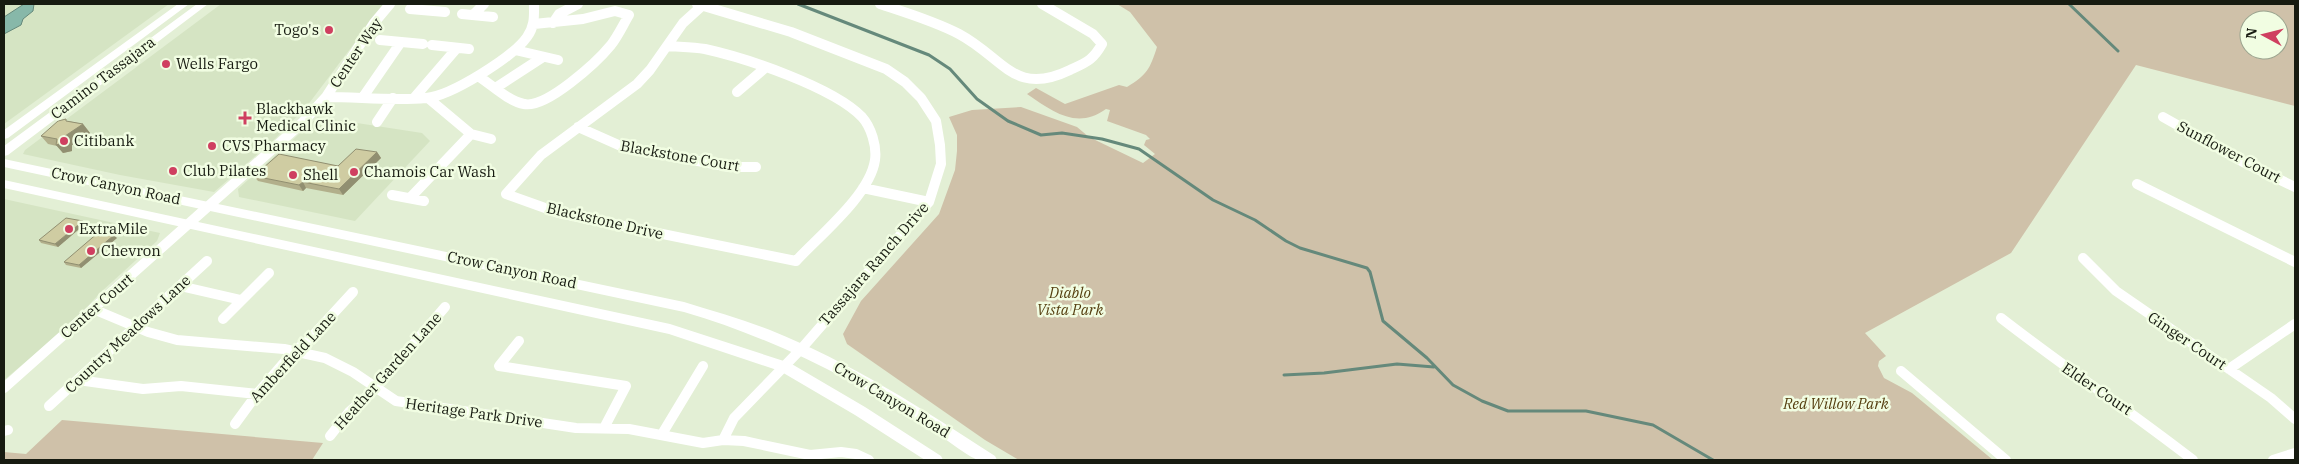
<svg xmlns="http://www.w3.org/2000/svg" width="2299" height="464" viewBox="0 0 2299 464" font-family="'IBM Plex Serif',serif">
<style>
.built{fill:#d5e4c3}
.green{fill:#cfc1a9;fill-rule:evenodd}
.water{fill:#87b8a9;stroke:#65897b}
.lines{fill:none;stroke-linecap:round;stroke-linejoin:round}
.stream{stroke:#65897b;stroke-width:3}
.minor{stroke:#fff;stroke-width:10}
.major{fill:#fff;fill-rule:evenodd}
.wall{fill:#b2af8b}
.shaded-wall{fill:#918f71}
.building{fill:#cfcca2;stroke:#918f71}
.poi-dot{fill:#cf3f60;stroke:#f1fde2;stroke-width:2}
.labels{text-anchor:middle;stroke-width:5;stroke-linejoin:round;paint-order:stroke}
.poi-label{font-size:15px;fill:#171b11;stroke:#f1fde2;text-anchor:start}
.street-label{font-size:15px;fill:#171b11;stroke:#f1fde2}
.park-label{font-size:15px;font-style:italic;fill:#543d0e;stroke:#f1fde2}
</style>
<rect width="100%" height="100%" fill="#e3efd5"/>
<path class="built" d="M 4,4 L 169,4 L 4,124 Z
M 221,4 L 384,4 L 307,106 L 275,139 L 214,192 L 120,175 L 23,154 L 25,150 Z
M 318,117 L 422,133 L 430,141 L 355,221 L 239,197 L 238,189 Z
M 4,199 L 160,233 L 157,241 L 101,292 L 72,323 L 4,380 Z"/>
<path class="green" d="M 1117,4 L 2295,4 L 2295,106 L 2136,65 L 2011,253 L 1865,333 L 1886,356 L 1879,361 L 1878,366 L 1884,378 L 1912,393 L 1993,460 L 1019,460 L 985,440 L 847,344 L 843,334 L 861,301 L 939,214 L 955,170 L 957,151 L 957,135 L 949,117 L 972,110 L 1021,107 L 1077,127 L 1089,137 L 1143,163 L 1155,154 L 1144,145 L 1146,140 L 1150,139 L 1146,135 L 1107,121 L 1110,110 L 1106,109 C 1077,130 1053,112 1027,94 L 1036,88 L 1065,104 L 1119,85 L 1127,87 C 1147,75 1150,69 1157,47 L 1130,12 ZM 2249,20 L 2279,20 L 2279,50 L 2249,50 Z
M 62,420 L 323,443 L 312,460 L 4,460 L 4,452 L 26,454 Z"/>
<path class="water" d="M 24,4 L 34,4 L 33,11 L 23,19 L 21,25 L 4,34 L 4,17 Z"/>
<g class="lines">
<path class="stream" d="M 798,4 L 929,55 L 950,69 L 977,99 L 1008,121 L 1041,135 L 1062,133 L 1102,139 L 1139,149 L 1213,200 L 1255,220 L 1286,241 L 1300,248 L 1367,268 L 1370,272 L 1383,321 L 1427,358 L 1453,385 L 1482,401 L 1508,411 L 1586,411 L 1653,425 L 1713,460
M 2069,4 L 2118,51
M 1284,375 L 1324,373 L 1397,364 L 1434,367"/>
<path class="minor" d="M 697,4 L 791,32 L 886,69 L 905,82 L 921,98 L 936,121 L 940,145 L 941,164 L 929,202 L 802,348 L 734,418 L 723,440
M 880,4 C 907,13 934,21 959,34 C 1004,58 1014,97 1070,70 C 1087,62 1093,60 1102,44 L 1093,34 L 1042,4
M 410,9 L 445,12
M 462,14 L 493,17
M 473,15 L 484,4
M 553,23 L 559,14 L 578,4
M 380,40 L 423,44
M 432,45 L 469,49
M 667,46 C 680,47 693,47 705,49 C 746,58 833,87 862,117 C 871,127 877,146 875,160 C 870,195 820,235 796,261 L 559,213 L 506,194 L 541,155 L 637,84 L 650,70 L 683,23 L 704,4
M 515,50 L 558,60
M 478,76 C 492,85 508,101 524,104 C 546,109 597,62 611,45 C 618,36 623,25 629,15 L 615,11 L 583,19 L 534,24
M 497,87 L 543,57
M 737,92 L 765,68
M 326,97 C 359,97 393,101 426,98 C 451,96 513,57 527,37 C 535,26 534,16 534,4
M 363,97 L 401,42
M 414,98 L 457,48
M 2163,117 L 2243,162 L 2295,187
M 377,122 L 393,98
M 578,127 L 623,147 L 730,167 L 756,167
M 471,134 L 491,139
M 2137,184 L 2295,262
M 863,188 L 929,202
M 392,195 L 424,201
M 410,198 L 471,134 L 428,98
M 2083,258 L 2116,291 L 2271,398 L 2295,419
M 180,286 L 241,300
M 93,309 L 148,332 L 177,340 L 284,349 L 325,358 L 353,372 L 396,401 L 576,428 L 629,429 L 703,443 L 723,440 L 744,441 L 810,455 L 841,452 L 856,454 L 869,460
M 2001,318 C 2064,367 2130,411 2193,460
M 223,319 L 269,273
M 519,341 L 499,366 L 626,386 L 604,428
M 2229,369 L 2295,324
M 1901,371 L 2006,460
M 78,380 L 143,389 L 181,386 L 257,394
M 4,388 L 303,122 L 326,97 L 374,23 L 390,4
M 49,406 L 207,261
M 235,424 L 257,394 L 294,351 L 308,341 L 353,292
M 4,431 L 8,430
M 662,434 L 703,366
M 330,436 L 349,412 L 375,389 L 445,307
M 2273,460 L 2295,453"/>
<path class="major" d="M 178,4 L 189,4 L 8,138 L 4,139 L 4,130 Z
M 197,4 L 208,4 L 8,155 L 4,156 L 4,146 Z
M 4,159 L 684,302 C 713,311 742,319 770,330 C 850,362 923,409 995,456 L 997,460 C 992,460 984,462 978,460 C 969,457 941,436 931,429 C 853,379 773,338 684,312 L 4,167 Z
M 4,180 L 670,324 L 790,363 L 865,407 L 941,456 L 943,460 L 925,460 L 855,415 L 780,371 L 669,334 L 4,188 Z"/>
</g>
<path class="wall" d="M 68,121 L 83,124 L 90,133 L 72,145 L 72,151 L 63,153 L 57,146 L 48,144 L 41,136 Z
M 377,152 L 381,158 L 343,195 L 306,188 L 303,191 L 258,181 L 254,176 L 338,166 Z
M 83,221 L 85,224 L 58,247 L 41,243 L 39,240 Z
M 117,238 L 81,268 L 66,265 L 64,262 Z"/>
<path class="shaded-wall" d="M 83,124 L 90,133 L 72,145 L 72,151 L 63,153 L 56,145 L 65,136 Z
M 377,152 L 381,158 L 343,195 L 339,189 Z
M 303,182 L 306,188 L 303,191 L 299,185 Z
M 83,221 L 85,224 L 58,247 L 55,244 Z
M 114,235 L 117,238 L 81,268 L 79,265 Z"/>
<path class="building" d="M 66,119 L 66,121 L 83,124 L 65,136 L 65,142 L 56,145 L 57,139 L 41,136 L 58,121 Z
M 356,149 L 377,152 L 339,189 L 303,182 L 299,185 L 254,176 L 279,154 L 338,166 Z
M 66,218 L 83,221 L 55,244 L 39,240 Z
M 99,232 L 114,235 L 79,265 L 64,262 Z"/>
<g class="poi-dot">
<circle cx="329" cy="30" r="5"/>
<circle cx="166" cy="64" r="5"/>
<path d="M242.5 110.5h5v5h5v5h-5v5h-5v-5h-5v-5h5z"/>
<circle cx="64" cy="141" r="5"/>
<circle cx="212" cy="146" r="5"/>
<circle cx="173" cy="171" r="5"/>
<circle cx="354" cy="172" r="5"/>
<circle cx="293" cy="175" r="5"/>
<circle cx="69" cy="229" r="5"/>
<circle cx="91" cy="251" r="5"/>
</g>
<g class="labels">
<g class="poi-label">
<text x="319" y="35" text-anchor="end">Togo's</text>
<text x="176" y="69">Wells Fargo</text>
<text x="256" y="114">Blackhawk<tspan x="256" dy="17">Medical Clinic</tspan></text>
<text x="74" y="146">Citibank</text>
<text x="222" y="151">CVS Pharmacy</text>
<text x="183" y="176">Club Pilates</text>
<text x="364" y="177">Chamois Car Wash</text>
<text x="303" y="180">Shell</text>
<text x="79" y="234">ExtraMile</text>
<text x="101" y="256">Chevron</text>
</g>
<g class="street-label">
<text transform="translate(356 53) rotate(-56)" y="5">Center Way</text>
<text transform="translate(103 78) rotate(-37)" y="5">Camino Tassajara</text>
<text transform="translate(2229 152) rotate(28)" y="5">Sunflower Court</text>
<text transform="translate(680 156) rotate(10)" y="5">Blackstone Court</text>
<text transform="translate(116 186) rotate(12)" y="5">Crow Canyon Road</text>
<text transform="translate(605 221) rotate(13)" y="5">Blackstone Drive</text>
<text transform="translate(874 264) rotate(-49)" y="5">Tassajara Ranch Drive</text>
<text transform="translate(512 270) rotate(12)" y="5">Crow Canyon Road</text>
<text transform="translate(97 306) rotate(-41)" y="5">Center Court</text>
<text transform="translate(128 334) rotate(-43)" y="5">Country Meadows Lane</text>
<text transform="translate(2187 341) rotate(34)" y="5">Ginger Court</text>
<text transform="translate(293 357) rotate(-47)" y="5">Amberfield Lane</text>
<text transform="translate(388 371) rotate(-48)" y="5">Heather Garden Lane</text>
<text transform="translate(2097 389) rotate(34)" y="5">Elder Court</text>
<text transform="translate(892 400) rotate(31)" y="5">Crow Canyon Road</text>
<text transform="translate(474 413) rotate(8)" y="5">Heritage Park Drive</text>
</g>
<g class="park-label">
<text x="1070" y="298">Diablo<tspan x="1070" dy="17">Vista Park</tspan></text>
<text x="1836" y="409">Red Willow Park</text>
</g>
</g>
<rect width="2299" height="464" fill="none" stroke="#171b11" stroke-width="10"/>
<g transform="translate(2264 35) rotate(277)"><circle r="24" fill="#f1fde2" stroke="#9aa38e"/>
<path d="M0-4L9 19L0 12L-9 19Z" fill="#cf3f60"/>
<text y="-8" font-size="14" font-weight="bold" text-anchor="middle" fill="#171b11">N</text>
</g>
</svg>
